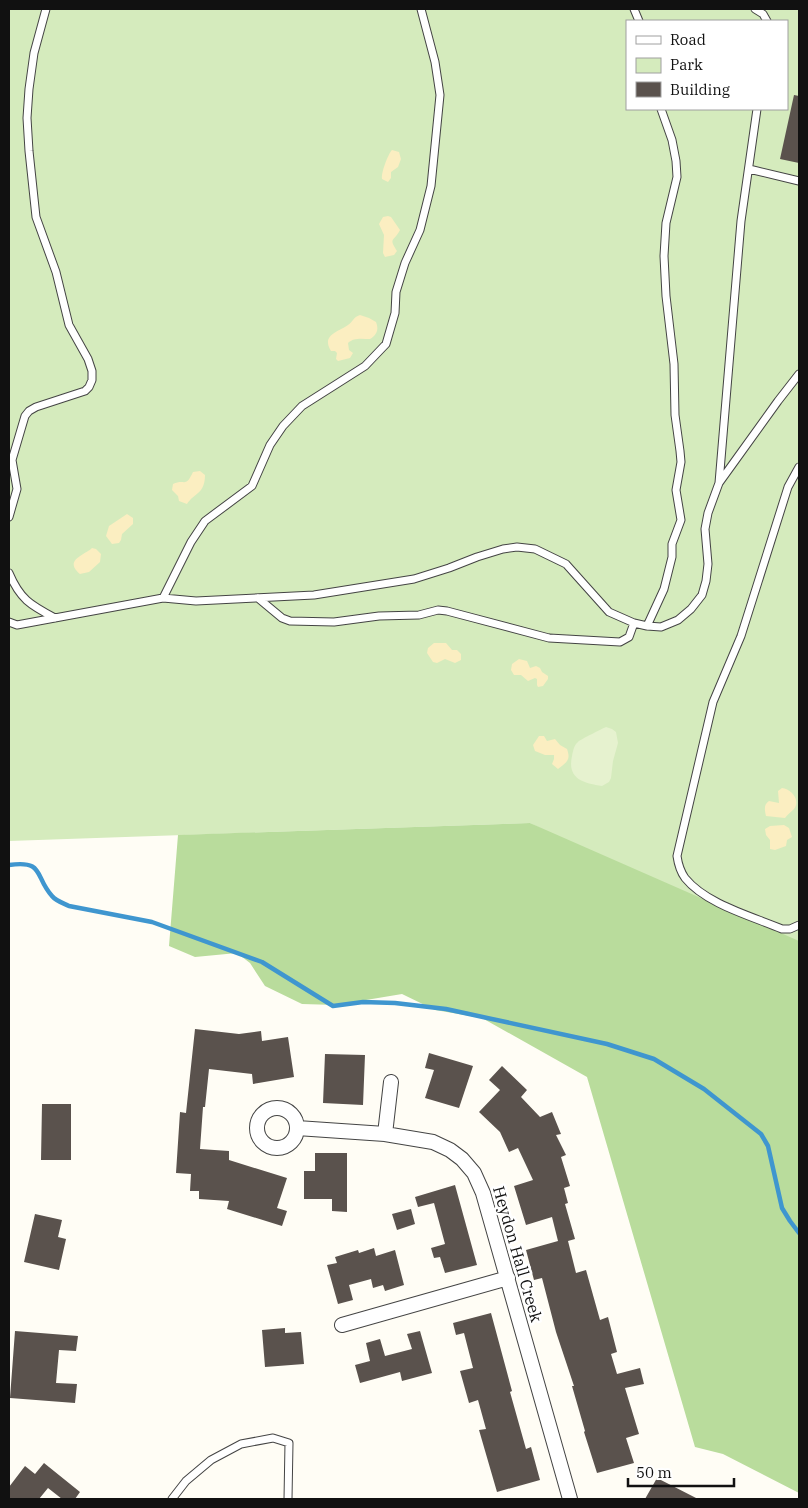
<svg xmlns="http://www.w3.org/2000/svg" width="808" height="1508" viewBox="0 0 808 1508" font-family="'IBM Plex Serif',serif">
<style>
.green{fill:#d5ebbd;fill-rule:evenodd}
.forest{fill:#b9dc9c}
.sand{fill:#fbeec1}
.pitch{fill:#e6f2cf}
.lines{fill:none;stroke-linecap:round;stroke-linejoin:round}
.stream{stroke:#3f96cf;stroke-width:4.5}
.building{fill:#5a524d}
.service-casing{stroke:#444;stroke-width:9}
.minor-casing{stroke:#444;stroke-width:16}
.service{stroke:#fff;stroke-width:7}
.minor{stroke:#fff;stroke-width:14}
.labels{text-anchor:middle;stroke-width:5;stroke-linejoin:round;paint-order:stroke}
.street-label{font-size:16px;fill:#111;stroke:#fff}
</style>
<rect width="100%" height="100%" fill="#fffdf5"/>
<path class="green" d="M 9,9 L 799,9 L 799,961 L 530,823 L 9,841 ZM 627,21 L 787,21 L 787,109 L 627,109 Z"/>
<path class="forest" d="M 530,823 L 799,941 L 799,1493 L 723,1454 L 695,1447 L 587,1077 L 482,1018 L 435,1010 L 402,994 L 336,1005 L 302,1004 L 265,986 L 250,963 L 237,953 L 195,957 L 169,946 L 178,835 Z"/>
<path class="sand" d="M 392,150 L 399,152 L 401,159 L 398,167 L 391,172 L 391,178 L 388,182 L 382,179 C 381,173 388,154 392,150 Z
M 388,216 L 391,217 L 400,230 C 394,242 388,237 397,251 L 394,255 L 385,257 L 383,253 L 384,235 L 379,224 L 383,217 Z
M 360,315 L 369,318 L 376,322 C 379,329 377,335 370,339 C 363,339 354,337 348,343 L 349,350 L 353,353 L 350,358 L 338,361 L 336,359 L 337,353 L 335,351 L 331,351 C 321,335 338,332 348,325 C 353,322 353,317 360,315 Z
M 200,471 L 205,475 C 205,494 194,493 187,504 L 179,501 L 178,496 L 172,490 L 173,484 C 185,478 185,489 193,472 Z
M 127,514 L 133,518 L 133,524 L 122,534 L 121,540 L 119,543 L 112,544 L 106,536 L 109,526 Z
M 92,548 L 96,549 L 101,554 L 100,562 L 89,572 L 80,574 C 63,560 85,555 92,548 Z
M 434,643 L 446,643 L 452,650 L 457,650 L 461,654 L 461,660 L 455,663 L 445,659 L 437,663 L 433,662 L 427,653 L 428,648 Z
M 519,659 L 527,661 L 530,668 L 536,666 L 540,668 L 542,672 L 548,676 L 548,679 L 543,686 L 538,687 L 537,685 L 537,679 L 535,678 L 528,681 L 521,675 L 514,675 L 511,670 L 512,664 Z
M 539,736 L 544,736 L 547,741 L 555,739 L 560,745 L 567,749 C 571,760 567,762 558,769 L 552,764 L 554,759 L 554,755 L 545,755 L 535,751 L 533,745 Z
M 782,788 C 791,789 801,800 794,809 C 791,812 787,815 785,818 L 766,816 C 765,811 763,805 769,801 L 779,803 L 778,791 Z
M 770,826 L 784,825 L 789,828 L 792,837 L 787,840 L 786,846 L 775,850 L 770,849 L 770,840 L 766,835 L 765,829 Z"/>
<path class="pitch" d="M 606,727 L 612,729 L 616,732 L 618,743 L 613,761 L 611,778 L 609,782 L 602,786 C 583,783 567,779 572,756 C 573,751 574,745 578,742 C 581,739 602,729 606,727 Z"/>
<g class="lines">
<path class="stream" d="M 9,865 C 45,860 34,876 52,896 C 56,901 63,903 69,906 L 152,922 L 262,962 L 333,1006 L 363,1002 L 395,1003 L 446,1009 L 607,1044 L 654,1059 L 704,1089 L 761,1134 L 768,1146 L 782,1208 L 790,1221 L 799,1233"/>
</g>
<path class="building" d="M 794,95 L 799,96 L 799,163 L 780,159 Z
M 195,1029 L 239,1034 L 261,1031 L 262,1041 L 288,1037 L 294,1077 L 253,1084 L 252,1074 L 209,1069 L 205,1107 L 203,1107 L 200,1149 L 229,1151 L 229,1160 L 287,1178 L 277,1208 L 287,1211 L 282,1226 L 227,1209 L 229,1201 L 199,1199 L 199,1191 L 190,1191 L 191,1174 L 176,1173 L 180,1112 L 186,1113 Z
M 429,1053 L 473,1066 L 459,1108 L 425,1098 L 434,1070 L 425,1068 Z
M 325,1054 L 365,1055 L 363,1105 L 323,1103 Z
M 502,1066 L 527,1090 L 521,1097 L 540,1117 L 552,1112 L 561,1134 L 556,1135 L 566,1155 L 561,1157 L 570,1186 L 564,1188 L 568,1203 L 565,1204 L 575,1239 L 568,1241 L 576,1273 L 586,1270 L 600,1320 L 608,1317 L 617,1352 L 611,1354 L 617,1374 L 640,1368 L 644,1384 L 625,1388 L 639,1434 L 626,1438 L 634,1463 L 597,1473 L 584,1432 L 585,1431 L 572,1386 L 574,1386 L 556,1332 L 542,1278 L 534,1280 L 526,1250 L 558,1241 L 552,1217 L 526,1225 L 514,1186 L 533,1180 L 518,1148 L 509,1152 L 500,1132 L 479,1112 L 500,1090 L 489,1080 Z
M 42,1104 L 71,1104 L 71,1160 L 41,1160 Z
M 315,1153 L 347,1153 L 347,1212 L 332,1211 L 332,1199 L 304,1199 L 304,1171 L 315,1171 Z
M 455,1185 L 477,1265 L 445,1273 L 440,1257 L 434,1258 L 431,1248 L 445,1244 L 434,1203 L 418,1207 L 415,1197 Z
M 411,1209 L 415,1224 L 397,1230 L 392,1214 Z
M 35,1214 L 62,1220 L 58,1237 L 66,1239 L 59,1270 L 24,1262 Z
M 374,1248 L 376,1256 L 395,1250 L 404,1285 L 385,1291 L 383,1285 L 373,1288 L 371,1279 L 349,1285 L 353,1300 L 338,1304 L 327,1265 L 337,1263 L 335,1257 L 358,1250 L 359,1253 Z
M 491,1313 L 512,1391 L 510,1392 L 526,1449 L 531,1447 L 540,1480 L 497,1492 L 479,1430 L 486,1429 L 478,1400 L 469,1403 L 460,1371 L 473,1368 L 464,1333 L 456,1335 L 453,1323 Z
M 285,1328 L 285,1333 L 301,1332 L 304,1364 L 265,1367 L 262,1330 Z
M 15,1331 L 78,1336 L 76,1351 L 59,1350 L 56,1383 L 77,1384 L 75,1403 L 10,1398 Z
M 420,1331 L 432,1373 L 402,1381 L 400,1372 L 360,1383 L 355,1365 L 370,1361 L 366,1343 L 380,1339 L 385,1356 L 412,1349 L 407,1334 Z
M 44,1463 L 80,1492 L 75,1499 L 62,1499 L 48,1488 L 39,1499 L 9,1499 L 9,1487 L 25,1466 L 35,1474 Z
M 657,1478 L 698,1499 L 645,1499 Z"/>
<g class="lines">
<defs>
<path id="service" d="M 634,9 L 639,21
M 755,9 L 763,14 L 767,21
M 749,169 L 799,181
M 799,467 L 788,487 L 741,636 L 713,702 L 677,856 C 678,863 680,871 685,878 C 706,904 751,916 782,929 L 790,929 L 799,925
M 719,483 L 778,401 L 799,374
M 9,517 L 17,489 L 12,460 L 25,416 L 29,411 L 36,407 L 85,391 L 89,387 L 92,380 L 92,371 L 88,359 L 69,325 L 56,272 L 36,217 L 29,151 L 27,118 L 29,89 L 34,53 L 46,9
M 9,573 C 20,599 30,605 55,618
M 163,598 L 191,542 L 205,521 L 252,486 L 270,445 L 283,426 L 302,406 L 365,366 L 386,344 L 395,313 L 396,292 L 405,263 L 420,230 L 431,186 L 440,95 L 435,62 L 421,9
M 258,598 L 282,618 L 290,621 L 334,622 L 379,616 L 419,615 L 438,610 L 447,611 L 549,638 L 620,642 L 629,637 L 634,623
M 9,622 L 17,625 L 163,598 L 196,601 L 314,595 L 414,579 L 449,568 L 477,557 L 503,549 L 517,547 L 535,549 L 566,564 L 609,612 L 634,623 L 647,626 L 661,627 L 678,620 L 691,609 L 702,595 L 706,581 L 708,564 L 705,529 L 708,513 L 719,483 L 741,221 L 757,109
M 647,626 L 664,589 L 672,557 L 672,544 L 681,520 L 676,490 L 681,462 L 680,451 L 675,415 L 674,364 L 666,296 L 664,256 L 666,223 L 677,177 L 676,161 L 672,140 L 661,109
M 172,1499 L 186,1481 L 211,1460 L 241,1444 L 273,1438 L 289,1443 L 288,1499"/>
<path id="minor" d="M257 1128a20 20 0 1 1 40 0a20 20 0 1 1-40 0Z
M 297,1128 L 385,1134 L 433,1142 L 450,1150 L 462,1159 L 474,1173 L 483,1193 L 570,1499
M 385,1134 L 391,1082
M 342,1325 L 508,1278"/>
</defs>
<use href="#service" class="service-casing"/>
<use href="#minor" class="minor-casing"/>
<use href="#service" class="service"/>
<use href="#minor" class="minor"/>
</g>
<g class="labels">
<g class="street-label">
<text transform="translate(518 1254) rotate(74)" y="6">Heydon Hall Creek</text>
</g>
</g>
<rect width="808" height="1508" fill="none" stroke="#111111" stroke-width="20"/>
<rect x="626" y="20" width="162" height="90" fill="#ffffff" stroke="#a0a0a0"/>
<rect x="636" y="36" width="25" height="8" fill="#ffffff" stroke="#a0a0a0"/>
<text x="670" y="45" font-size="15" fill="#111111">Road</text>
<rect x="636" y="58" width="25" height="15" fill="#d5ebbd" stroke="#a0a0a0"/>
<text x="670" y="70" font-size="15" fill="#111111">Park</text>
<rect x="636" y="82" width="25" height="15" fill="#5a524d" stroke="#a0a0a0"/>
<text x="670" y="95" font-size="15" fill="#111111">Building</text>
<path d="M628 1478v8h106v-8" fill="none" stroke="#111111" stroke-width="2.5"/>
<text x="636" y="1478" font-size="15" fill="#111111" stroke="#ffffff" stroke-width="4" paint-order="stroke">50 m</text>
</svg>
